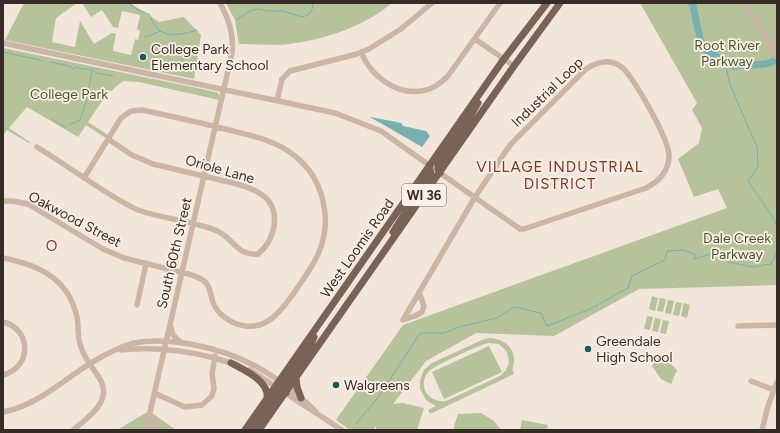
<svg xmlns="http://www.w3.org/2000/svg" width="780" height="433" viewBox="0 0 780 433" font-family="Figtree,sans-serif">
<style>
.green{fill:#b6c29a;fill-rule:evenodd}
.water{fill:#78b0b0}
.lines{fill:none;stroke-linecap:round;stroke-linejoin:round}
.stream{stroke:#78b0b0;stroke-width:1}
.river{stroke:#78b0b0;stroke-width:7}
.minor{stroke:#cbb5a6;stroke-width:5.5}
.major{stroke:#796258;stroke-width:7}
.poi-dot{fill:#1b5759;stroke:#faf0e7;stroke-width:1.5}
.labels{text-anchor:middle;stroke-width:3.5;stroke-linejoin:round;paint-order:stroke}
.shield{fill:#faf0e7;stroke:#716661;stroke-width:1}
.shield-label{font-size:13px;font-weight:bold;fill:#362b27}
.park-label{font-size:14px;fill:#47552a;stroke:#faf0e7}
.poi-label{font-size:14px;fill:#362b27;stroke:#faf0e7;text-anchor:start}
.street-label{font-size:14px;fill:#362b27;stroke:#faf0e7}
.neighbourhood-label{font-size:15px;letter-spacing:1px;fill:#88331e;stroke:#faf0e7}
</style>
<rect width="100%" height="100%" fill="#f2e6da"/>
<path class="green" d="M 24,3 L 77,3 L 56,18 L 52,42 L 75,47 L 80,21 L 94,44 L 112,33 L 116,34 L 113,51 L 131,55 L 135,39 L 138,40 L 140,31 L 137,29 L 140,15 L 122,11 L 118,28 L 113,27 L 102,10 L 91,17 L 82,3 L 130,3 L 159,22 L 184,17 L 201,35 L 194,79 L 5,40 Z
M 226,3 L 392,3 C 363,28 317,42 280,45 C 266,45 252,44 239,44 L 235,20 Z
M 640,3 L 777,3 L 777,285 L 639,289 L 554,336 L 476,333 L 426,361 L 393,404 L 403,403 L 424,408 L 417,430 L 376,430 L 376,426 L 373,430 L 350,430 L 336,420 L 403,325 L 727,208 L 718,189 L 694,197 L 678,159 L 699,143 L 702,128 L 692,110 L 697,103 Z
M 3,48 L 202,89 L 218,93 L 220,96 L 219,100 L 139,82 L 123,81 L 106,95 L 88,122 L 108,135 L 106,138 L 86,125 L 78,137 L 27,107 L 9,128 L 30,142 L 29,143 L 7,130 L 3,135 Z
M 652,296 L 658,298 L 655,311 L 649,309 Z
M 660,298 L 666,299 L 663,312 L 657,311 Z
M 668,300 L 674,301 L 671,314 L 665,313 Z
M 676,302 L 682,303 L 679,316 L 673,315 Z
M 684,303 L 690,305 L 687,318 L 681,316 Z
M 647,316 L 653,317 L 650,330 L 644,329 Z
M 655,318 L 661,319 L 658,332 L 652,331 Z
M 663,320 L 669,321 L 666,334 L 660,333 Z
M 490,338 C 503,339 513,346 514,359 C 514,367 511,368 514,374 L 430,414 L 428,410 L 436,406 L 426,400 L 420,389 L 420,380 L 424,370 L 432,363 L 482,340 ZM 488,343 L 499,344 L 507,352 L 509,363 L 506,370 L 500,376 L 446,401 C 439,402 432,400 427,394 C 422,387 423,377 429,371 C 436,365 477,346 488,343 Z
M 489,346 L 502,372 L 444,399 L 432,372 Z
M 661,354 L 677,370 L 671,384 L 661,379 L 652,366 Z
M 149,411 L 176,430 L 117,430 Z
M 481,413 L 494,421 L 501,430 L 453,430 L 458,414 Z
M 522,420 L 548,425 L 547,430 L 520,430 Z"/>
<path class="water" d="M 370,117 L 397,122 L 401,123 L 403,126 L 426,131 L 430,136 L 422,147 Z"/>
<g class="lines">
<path class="stream" d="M 128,3 L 135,8 L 150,15 C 157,40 178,36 197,30
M 236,20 L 252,10 L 259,9 L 268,11 L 283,11 L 303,17 C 312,13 312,12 313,3
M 145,37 L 161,31
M 3,52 L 44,61
M 50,62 L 69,66 L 73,69 L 76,67 L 83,69 L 92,69 L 96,73 L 113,76
M 725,62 L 730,85 L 757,147 L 758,167 L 748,181 L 775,221 L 777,227
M 52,119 L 65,127
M 69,125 L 80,120 L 86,102 L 92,71
M 356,424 L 380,395 L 420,333 L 444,333 L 459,327 L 497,318 L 514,307 L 541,313 L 547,326 L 590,309 L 628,288 L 632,276 L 665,260 L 667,251 L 683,250 L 695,254 L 694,259 L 711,254 L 729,262 L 752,267 L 771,264 L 777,252"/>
<path class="river" d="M 691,3 L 693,6 L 702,48 L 733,66 L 766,64 L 777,60"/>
<path class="minor" d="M 743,3 L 760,25 L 777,57
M 475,39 L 514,66
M 3,43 L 335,113 L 381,131 L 440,173 L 520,229 L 524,229 L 646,188 C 658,182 668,172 669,157 C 670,140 636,83 624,69 C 612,58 598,61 586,69 L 512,143 L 506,151 L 475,197 L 403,320 L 415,316 L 422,312 L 424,306 L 419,292
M 361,52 C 373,80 404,101 434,87 C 439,84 444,80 448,76 L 500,3
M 277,101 L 282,79 L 290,71 L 357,54 L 369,49 L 401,29 L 432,3
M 37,147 C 58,160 78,174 98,187 C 111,195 124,204 138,210 C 163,219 190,220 215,230 C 234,237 235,256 258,254 C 273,242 281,217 268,200 C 260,191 248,187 237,184 L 153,164 L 132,155 L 108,139
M 3,201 L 12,201 L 28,204 L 103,249 L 124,258 L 192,275 C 197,277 204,279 207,284 C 210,289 211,296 213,302 C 217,314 231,324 245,326 C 269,329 281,310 294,293 C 303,279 313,267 319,252 C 333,219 323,178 295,156 C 276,140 249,135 225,129 C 198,122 170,116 142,110 L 131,111 L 121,118 L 84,178
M 3,258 C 39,265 68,278 77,317 C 79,327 77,338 81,347 C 85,360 95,370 101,381 C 112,402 86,419 73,430
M 137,305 L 146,264
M 3,322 C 31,328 33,367 3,375
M 170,325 L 173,335 L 181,343
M 738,326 L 777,325
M 121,350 C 152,347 184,350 214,358 C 221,360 228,362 235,364
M 250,370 L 342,430
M 751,381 L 774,390
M 154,393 L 185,407 L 202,405 L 212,396 L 214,388 L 212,374 L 215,356
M 3,412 C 41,405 70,373 103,356 C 113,351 124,345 134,343 C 169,336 222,348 253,365 C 273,375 301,396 316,412
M 148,421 L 232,53 C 234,34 229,20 220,3
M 151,430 L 148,428 L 146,425 L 148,421 L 152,420 C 156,421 158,424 156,427 L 153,430
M 762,430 L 768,406 L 777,382"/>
<path class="major" d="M 440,173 L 438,169 L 438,165 L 460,134 L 478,103
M 393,232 L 410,205 L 431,174 L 429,166
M 231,363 C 244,370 270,381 267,399
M 296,378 L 297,387 L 301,398
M 286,393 L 284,390 L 284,385 L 308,351 L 314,337
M 245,430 L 501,63 L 547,3
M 252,430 L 278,393 L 280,384
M 259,430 L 514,66 L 560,3"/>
</g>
<g class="poi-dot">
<circle cx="143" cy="57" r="4"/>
<circle cx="588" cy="349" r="4"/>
<circle cx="336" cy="385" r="4"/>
</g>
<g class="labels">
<rect class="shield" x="402" y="184" width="44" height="22" rx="3"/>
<g class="shield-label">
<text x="424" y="200">WI 36</text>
</g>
<g class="park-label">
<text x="727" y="50">Root River<tspan x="727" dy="16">Parkway</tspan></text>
<text x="69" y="99">College Park</text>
<text x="737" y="243">Dale Creek<tspan x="737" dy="16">Parkway</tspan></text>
</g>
<g class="poi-label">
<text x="151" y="54">College Park<tspan x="151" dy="16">Elementary School</tspan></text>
<text x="596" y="346">Greendale<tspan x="596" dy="16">High School</tspan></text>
<text x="344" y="390">Walgreens</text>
</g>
<g class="street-label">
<text transform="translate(547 92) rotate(-44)" y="5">Industrial Loop</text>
<text transform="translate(220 169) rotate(16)" y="5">Oriole Lane</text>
<text transform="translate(75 219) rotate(28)" y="5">Oakwood Street</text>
<text transform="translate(357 248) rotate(-55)" y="5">West Loomis Road</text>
<text transform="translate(174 253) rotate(-77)" y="5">South 60th Street</text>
</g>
<g class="neighbourhood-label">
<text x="560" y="172">VILLAGE INDUSTRIAL<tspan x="560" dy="17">DISTRICT</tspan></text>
<text x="52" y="251">O</text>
</g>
</g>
<rect width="780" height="433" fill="none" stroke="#362b27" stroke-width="8"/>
</svg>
